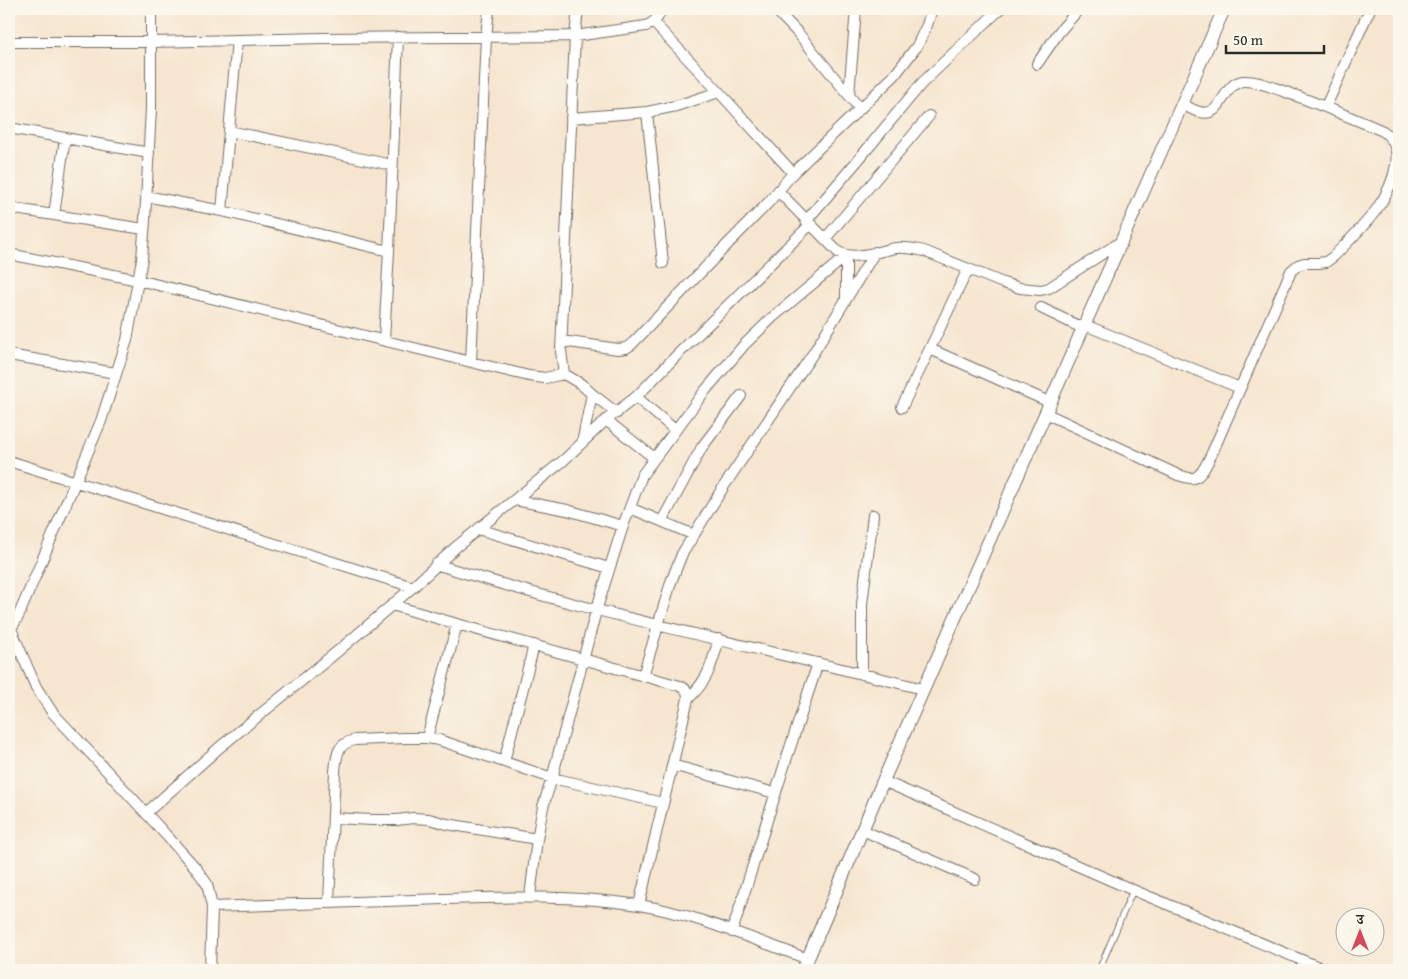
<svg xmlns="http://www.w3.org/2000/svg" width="1408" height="979" viewBox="0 0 1408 979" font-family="'Gentium Book Plus','Noto Serif Devanagari',serif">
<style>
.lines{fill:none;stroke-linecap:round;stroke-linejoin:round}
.service-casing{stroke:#726c64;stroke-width:7}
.minor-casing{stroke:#726c64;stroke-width:12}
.tertiary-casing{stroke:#726c64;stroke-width:14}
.service{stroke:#fff;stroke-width:5}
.minor{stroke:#fff;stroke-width:10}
.tertiary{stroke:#fff;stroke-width:12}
</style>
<rect width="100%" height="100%" fill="#fbf7ec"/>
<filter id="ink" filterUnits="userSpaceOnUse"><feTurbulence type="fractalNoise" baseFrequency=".02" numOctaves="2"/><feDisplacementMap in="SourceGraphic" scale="10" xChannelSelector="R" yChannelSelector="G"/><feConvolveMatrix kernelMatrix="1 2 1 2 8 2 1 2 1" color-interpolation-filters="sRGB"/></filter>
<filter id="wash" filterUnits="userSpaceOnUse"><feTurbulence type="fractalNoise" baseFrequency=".0096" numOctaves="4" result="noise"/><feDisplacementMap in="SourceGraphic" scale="20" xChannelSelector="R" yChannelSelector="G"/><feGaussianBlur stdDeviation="1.12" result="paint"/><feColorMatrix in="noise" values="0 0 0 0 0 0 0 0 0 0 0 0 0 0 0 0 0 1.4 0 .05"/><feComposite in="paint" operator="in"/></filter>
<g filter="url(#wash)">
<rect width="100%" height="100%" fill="#f6e5cf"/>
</g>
<g filter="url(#ink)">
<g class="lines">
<defs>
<path id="service" d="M 1099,970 L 1133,890"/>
<path id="minor" d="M 775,9 L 798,33 L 860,109
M 654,23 L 719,92 L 793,173
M 9,42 L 152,42 L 322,38 L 575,36 L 646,26 C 654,23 659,18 661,9
M 1037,64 L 1059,32 L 1079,9
M 849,95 L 856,9
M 1326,106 L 1370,9
M 647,112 L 663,263
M 571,118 L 647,112 L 676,106 L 719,92
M 9,128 L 149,153
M 229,131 L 392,165
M 778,191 L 838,252 C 856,261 877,251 896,248 C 906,247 915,249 924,251 L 1003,283 L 1020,288 L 1041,290 L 1049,288 L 1122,241
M 146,196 L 222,211 L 389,251
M 9,208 L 144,229
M 222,211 L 237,40
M 54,215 L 65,138
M 806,221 L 859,159 L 922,83 L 1000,9
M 825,239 L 929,116
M 9,254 L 138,280 L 471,362 L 486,37 L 489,9
M 846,256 L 846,299
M 1041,308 L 1076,325 L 1085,325 L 1240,388
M 384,340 L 389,251 L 398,37
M 562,341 L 618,349 L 626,348 L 632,344 L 722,250 L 768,203 L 793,173 L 894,76 L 917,46 L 927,25 L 932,9
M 930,349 L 1049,402
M 9,355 L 116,373
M 471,362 L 529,376 L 545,378 L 564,374 L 581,384 L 592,394 L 617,413
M 564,374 L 561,351 L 575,36 L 578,9
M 636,397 L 675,430
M 902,407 L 968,269
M 1045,413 L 1178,475 C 1182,476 1189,479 1194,478 C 1203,475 1209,459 1213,451 L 1291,271 L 1298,265 L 1304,263 L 1319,263 L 1326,262 L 1334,256 C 1360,229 1390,203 1396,165 C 1398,150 1395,140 1383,131 C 1350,117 1317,103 1283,91 C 1271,87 1256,80 1243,81 C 1221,84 1224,118 1200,112 C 1194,111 1188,107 1182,104
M 606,420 L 654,458
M 582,443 L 592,394
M 9,461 L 413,587
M 515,500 L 567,510 L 623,526
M 630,508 L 694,535
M 662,521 L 702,447 L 741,396
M 478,529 L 609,568
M 436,564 C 596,615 761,648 923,689
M 392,605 L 457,624 L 680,686 C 687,689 688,692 688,699 L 639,905
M 11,629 L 36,687 L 52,712 L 146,813 L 195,867 L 207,884 L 212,907 L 210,970
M 9,632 L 18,617 L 101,421 L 127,340 L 142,259 L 145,220 L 151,109 L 151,9
M 862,674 L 862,604 L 873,515
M 643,676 L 671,582 L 682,554 L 724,486 L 814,352 L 875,252
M 688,699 C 709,679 711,666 719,639
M 427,738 L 457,624
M 504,762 L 534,645
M 672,765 L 775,793
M 883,781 L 1133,890 L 1326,970
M 146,813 L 220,747 L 338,651 L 413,587 L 456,547 L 564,460 L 606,420 L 636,397 L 677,355 L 810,225
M 333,818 L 372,820 L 397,820 L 413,818 L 429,819 L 447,824 L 537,839
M 862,830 L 975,879
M 530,897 L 537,839 L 543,807 L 552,778 L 596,611 L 623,526 L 642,475 L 704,392 L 744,345 L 773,317 L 846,256
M 329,902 L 335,771 C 337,755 336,744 355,740 L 405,738 L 427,738 L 439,740 L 552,778 L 663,803
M 212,907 C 289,904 366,901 443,899 C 508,897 574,895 639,905 C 695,914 754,940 808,959
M 732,932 L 787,757 L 818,663"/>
<path id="tertiary" d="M 803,970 L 883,781 L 1224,9"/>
</defs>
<use href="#service" class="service-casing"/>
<use href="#minor" class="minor-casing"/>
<use href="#tertiary" class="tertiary-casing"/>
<use href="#service" class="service"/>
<use href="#minor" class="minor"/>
<use href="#tertiary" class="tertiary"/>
</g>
</g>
<rect width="1408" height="979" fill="none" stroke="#fbf7ec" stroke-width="30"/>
<g transform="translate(1360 932)"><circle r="24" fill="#fbf7ec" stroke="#a8a59f"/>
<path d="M0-4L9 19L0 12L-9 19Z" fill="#d1495b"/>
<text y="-8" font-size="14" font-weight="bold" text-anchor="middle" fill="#2b2b2b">उ</text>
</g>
<path d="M1226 45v8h98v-8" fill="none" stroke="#2b2b2b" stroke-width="2.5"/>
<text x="1233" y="45" font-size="15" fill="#2b2b2b" stroke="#fbf7ec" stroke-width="4" paint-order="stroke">50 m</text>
</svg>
